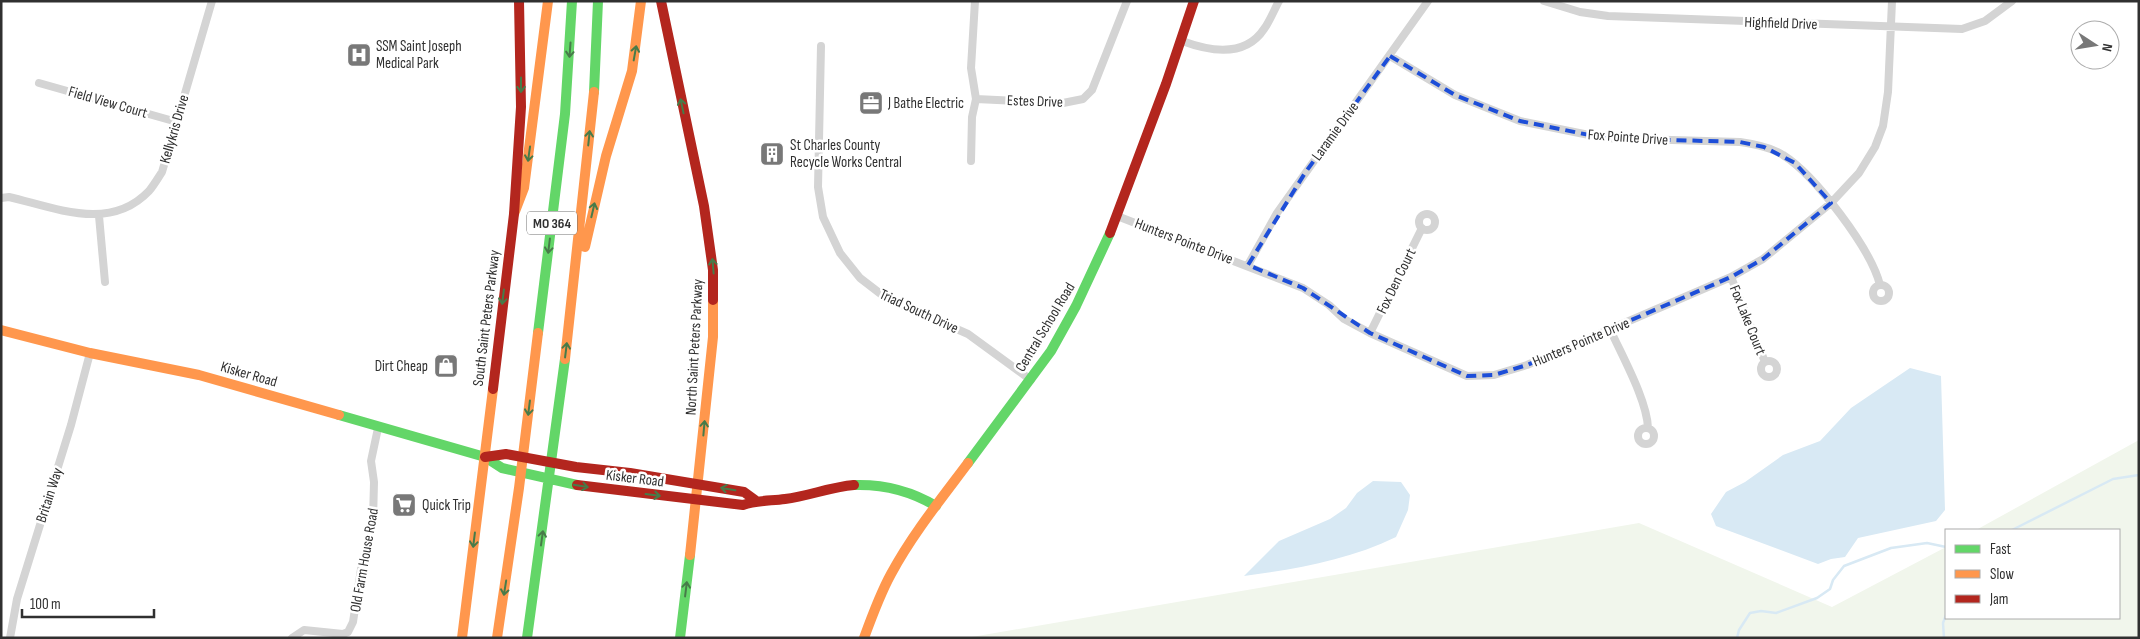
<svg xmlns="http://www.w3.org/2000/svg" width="2140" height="639" viewBox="0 0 2140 639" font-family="'Sofia Sans Condensed',sans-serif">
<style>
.green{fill:#f1f6ec}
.water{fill:#d8e9f4}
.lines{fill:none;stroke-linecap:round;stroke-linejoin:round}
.stream{stroke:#d8e9f4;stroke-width:2.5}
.street{stroke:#d4d4d4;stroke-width:8}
.fast{stroke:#63d668;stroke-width:10}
.slow{stroke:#ff974d;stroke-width:10}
.jam{stroke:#b3261e;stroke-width:10}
.oneway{stroke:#477b49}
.marked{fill:none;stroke:#1d4ed8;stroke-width:4;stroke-dasharray:10 6;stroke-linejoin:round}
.labels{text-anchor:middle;stroke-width:5;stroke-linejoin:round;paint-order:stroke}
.shield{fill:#fff;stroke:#6e6e6e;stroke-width:1}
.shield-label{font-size:14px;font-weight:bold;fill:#303030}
.street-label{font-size:15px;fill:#303030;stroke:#fff}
.poi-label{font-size:15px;fill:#303030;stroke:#fff;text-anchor:start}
</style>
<rect width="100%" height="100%" fill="#fff"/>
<path class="green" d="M 2139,440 L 2139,638 L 966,638 L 1639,523 L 1832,607 L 1946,547 L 1946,618 L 2119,618 L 2119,530 L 1976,530 Z"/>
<path class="water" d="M 1910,368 L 1941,376 L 1945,510 L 1936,521 L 1858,538 L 1845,557 L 1831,559 L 1818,564 L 1716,526 L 1711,514 L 1726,492 L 1745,482 L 1783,455 L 1820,441 L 1851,408 Z
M 1373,481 L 1401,482 L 1410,495 L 1408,510 L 1396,537 C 1349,560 1296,569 1244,576 L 1279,541 L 1330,519 L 1346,508 L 1357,493 Z"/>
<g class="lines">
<path class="stream" d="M 2012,530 L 2113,479 L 2139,475
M 1737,638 L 1739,630 L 1750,613 L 1761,611 L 1776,613 L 1817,598 L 1830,589 L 1833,580 L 1844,566 L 1891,548 L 1927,543 L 1946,547
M 1944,638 L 1943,623 L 1946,615"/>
<path class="street" d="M 975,1 L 971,68 L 976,99 L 1063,103 L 1083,99 L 1092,90 L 1127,1
M 1544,1 L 1580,12 L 1608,16 L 1962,29 L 1985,21 L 2012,1
M 1182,41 C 1209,51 1245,58 1264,29 C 1270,21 1274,10 1279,1
M 821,46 L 818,187 L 823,217 L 840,253 L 860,278 L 886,298 L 968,334 L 1031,380
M 1390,56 L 1455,95 L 1520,121 L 1604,138 L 1740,142 C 1754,144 1771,147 1783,155 C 1815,175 1871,249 1880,285
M 39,83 L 177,122
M 971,161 L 972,117 L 976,99
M 1,198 L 9,197 C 56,208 110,232 149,191 C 154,185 158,178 162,172 L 212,1
M1419 222a8 8 0 1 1 16 0a8 8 0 1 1-16 0Z
M 99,216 L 105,282
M 1117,216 L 1303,288 L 1329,305 L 1344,319 L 1370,333 L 1467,376 L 1494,375 L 1527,365 L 1731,277 L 1763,259 L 1831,203 L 1859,173 L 1875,147 L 1883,126 L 1888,92 L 1892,1
M 1248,265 L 1277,213 L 1428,1
M 1731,277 L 1765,362
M1873 293a8 8 0 1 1 16 0a8 8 0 1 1-16 0Z
M 1610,329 C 1622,356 1647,400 1648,428
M 1370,333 L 1422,228
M1761 369a8 8 0 1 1 16 0a8 8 0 1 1-16 0Z
M1638 436a8 8 0 1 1 16 0a8 8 0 1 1-16 0Z
M 10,638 L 17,599 L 71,425 L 90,353
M 292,638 L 304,630 L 343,634 L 348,632 L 353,622 L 361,569 L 373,521 L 374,482 L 371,461 L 378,428"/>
<path class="fast" d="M 594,92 L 598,1
M 538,333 L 565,114 L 572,1
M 339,415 L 485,457 L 502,468 L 577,485
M 968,463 L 1051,351 L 1076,306 L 1110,233
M 854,485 C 884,484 911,491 936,506
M 527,638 L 565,359
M 680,638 L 690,555"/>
<path class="slow" d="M 514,214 L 524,188 L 548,1
M 585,247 L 606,156 L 632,71 L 641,1
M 1,330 L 90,353 L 199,375 L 339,415
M 565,359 L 594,92
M 690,555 L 713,337 L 713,300
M 462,638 L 493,389
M 497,638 L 519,488 L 538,333
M 864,638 C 872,616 880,594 891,574 C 912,535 941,499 968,463"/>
<path class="jam" d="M 661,1 L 704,206 L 713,270 L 713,300
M 1110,233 L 1166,84 L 1194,1
M 493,389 L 514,214 L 521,107 L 519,1
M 485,457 L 506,454 L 576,467 L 630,473 L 744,492 L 755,500
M 577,485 L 743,505 C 757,500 771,501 785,499 C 809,496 830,487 854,485"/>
</g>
<defs><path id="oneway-shaft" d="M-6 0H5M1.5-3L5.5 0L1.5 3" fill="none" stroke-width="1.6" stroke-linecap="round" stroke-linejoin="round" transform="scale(1.25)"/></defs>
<g class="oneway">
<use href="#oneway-shaft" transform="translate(570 50) rotate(94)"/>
<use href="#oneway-shaft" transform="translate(635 53) rotate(-80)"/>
<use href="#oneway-shaft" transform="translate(521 85) rotate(90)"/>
<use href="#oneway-shaft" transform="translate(682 106) rotate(-102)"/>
<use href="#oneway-shaft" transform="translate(589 138) rotate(-84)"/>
<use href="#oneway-shaft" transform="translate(529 154) rotate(98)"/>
<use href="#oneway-shaft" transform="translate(593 210) rotate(-77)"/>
<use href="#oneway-shaft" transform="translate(549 246) rotate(97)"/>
<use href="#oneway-shaft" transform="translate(713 266) rotate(-95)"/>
<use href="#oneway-shaft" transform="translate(503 297) rotate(97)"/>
<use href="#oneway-shaft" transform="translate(566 350) rotate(-83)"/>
<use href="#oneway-shaft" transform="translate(529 408) rotate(97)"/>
<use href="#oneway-shaft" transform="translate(704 428) rotate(-85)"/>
<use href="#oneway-shaft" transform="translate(581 486) rotate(10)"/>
<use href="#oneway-shaft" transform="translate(728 489) rotate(-170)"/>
<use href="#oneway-shaft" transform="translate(653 495) rotate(7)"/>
<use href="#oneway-shaft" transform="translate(542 538) rotate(-82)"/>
<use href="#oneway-shaft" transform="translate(474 540) rotate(97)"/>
<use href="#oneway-shaft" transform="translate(505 588) rotate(99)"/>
<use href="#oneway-shaft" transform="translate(686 589) rotate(-83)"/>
</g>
<path class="marked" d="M 1390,56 L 1455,95 L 1520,121 L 1604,138 L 1740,142 L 1764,147 L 1795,163 L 1831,203 L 1763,259 L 1731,277 L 1527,365 L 1494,375 L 1467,376 L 1370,333 L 1303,288 L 1248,265 L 1305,173 Z"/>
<defs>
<symbol id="hospital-square" viewBox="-11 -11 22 22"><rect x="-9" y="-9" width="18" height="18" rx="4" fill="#787878" stroke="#fff"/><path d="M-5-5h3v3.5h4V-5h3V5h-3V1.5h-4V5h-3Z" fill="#fff"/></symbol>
<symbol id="office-square" viewBox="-11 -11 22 22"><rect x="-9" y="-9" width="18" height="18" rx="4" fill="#787878" stroke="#fff"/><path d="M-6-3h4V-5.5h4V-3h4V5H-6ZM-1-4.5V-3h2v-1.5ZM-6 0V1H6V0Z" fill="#fff"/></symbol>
<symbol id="building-square" viewBox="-11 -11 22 22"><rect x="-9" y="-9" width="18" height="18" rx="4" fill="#787878" stroke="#fff"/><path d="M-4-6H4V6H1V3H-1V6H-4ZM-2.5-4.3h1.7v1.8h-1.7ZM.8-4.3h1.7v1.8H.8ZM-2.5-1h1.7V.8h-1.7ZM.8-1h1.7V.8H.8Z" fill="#fff"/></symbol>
<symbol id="shop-square" viewBox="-11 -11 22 22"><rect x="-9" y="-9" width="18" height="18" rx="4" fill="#787878" stroke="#fff"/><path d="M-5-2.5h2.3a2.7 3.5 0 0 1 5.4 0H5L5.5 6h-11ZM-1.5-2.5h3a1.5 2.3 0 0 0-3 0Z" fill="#fff"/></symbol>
<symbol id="supermarket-square" viewBox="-11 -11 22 22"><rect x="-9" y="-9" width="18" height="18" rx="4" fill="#787878" stroke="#fff"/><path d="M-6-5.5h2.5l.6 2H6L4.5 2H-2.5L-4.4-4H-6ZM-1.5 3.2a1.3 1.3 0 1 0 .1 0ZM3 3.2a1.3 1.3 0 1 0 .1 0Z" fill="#fff"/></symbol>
</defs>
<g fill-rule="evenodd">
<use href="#hospital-square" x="345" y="41" width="28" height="28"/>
<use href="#office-square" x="857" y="89" width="28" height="28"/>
<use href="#building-square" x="758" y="140" width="28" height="28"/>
<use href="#shop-square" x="432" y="352" width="28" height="28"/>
<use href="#supermarket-square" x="390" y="491" width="28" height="28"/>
</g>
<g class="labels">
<rect class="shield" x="527" y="211.5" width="50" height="23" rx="4"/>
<g class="shield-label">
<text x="552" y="228">MO 364</text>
</g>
<g class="street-label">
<text transform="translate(1781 23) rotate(2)" y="5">Highfield Drive</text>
<text transform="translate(1035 101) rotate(2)" y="5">Estes Drive</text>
<text transform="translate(108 102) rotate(16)" y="5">Field View Court</text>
<text transform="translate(174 129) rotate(-74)" y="5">Kellykris Drive</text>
<text transform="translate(1335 131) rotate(-54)" y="5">Laramie Drive</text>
<text transform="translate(1628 137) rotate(4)" y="5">Fox Pointe Drive</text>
<text transform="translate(1184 241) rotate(21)" y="5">Hunters Pointe Drive</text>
<text transform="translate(1396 281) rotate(-64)" y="5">Fox Den Court</text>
<text transform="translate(919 311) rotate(25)" y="5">Triad South Drive</text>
<text transform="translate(486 318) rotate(-83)" y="5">South Saint Peters Parkway</text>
<text transform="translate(1748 320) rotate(68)" y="5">Fox Lake Court</text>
<text transform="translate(1045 327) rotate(-59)" y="5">Central School Road</text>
<text transform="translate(1581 342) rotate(-23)" y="5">Hunters Pointe Drive</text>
<text transform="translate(694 347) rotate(-87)" y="5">North Saint Peters Parkway</text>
<text transform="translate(249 374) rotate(16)" y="5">Kisker Road</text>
<text transform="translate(635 478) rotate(7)" y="5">Kisker Road</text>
<text transform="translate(49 495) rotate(-72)" y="5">Britain Way</text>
<text transform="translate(364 560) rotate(-80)" y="5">Old Farm House Road</text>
</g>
<g class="poi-label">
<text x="376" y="51">SSM Saint Joseph<tspan x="376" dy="17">Medical Park</tspan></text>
<text x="888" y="108">J Bathe Electric</text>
<text x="790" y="150">St Charles County<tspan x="790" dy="17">Recycle Works Central</tspan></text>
<text x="428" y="371" text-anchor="end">Dirt Cheap</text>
<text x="422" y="510">Quick Trip</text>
</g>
</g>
<rect width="2140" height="639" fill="none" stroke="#303030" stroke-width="5"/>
<rect x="1945" y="529" width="175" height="90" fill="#ffffff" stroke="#acacac"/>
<rect x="1955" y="545" width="25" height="8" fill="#63d668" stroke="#acacac"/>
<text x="1990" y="554" font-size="15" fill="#303030">Fast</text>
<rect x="1955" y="570" width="25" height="8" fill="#ff974d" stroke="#acacac"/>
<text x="1990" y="579" font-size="15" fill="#303030">Slow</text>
<rect x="1955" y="595" width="25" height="8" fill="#b3261e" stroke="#acacac"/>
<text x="1990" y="604" font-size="15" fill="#303030">Jam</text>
<g transform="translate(2095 45) rotate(102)"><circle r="24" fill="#ffffff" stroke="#acacac"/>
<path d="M0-4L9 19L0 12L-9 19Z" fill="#787878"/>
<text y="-8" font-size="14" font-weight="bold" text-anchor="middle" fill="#303030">N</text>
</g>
<path d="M22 609v8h132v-8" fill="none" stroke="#303030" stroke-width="2.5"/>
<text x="30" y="609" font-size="15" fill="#303030" stroke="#ffffff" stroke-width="4" paint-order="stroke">100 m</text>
</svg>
